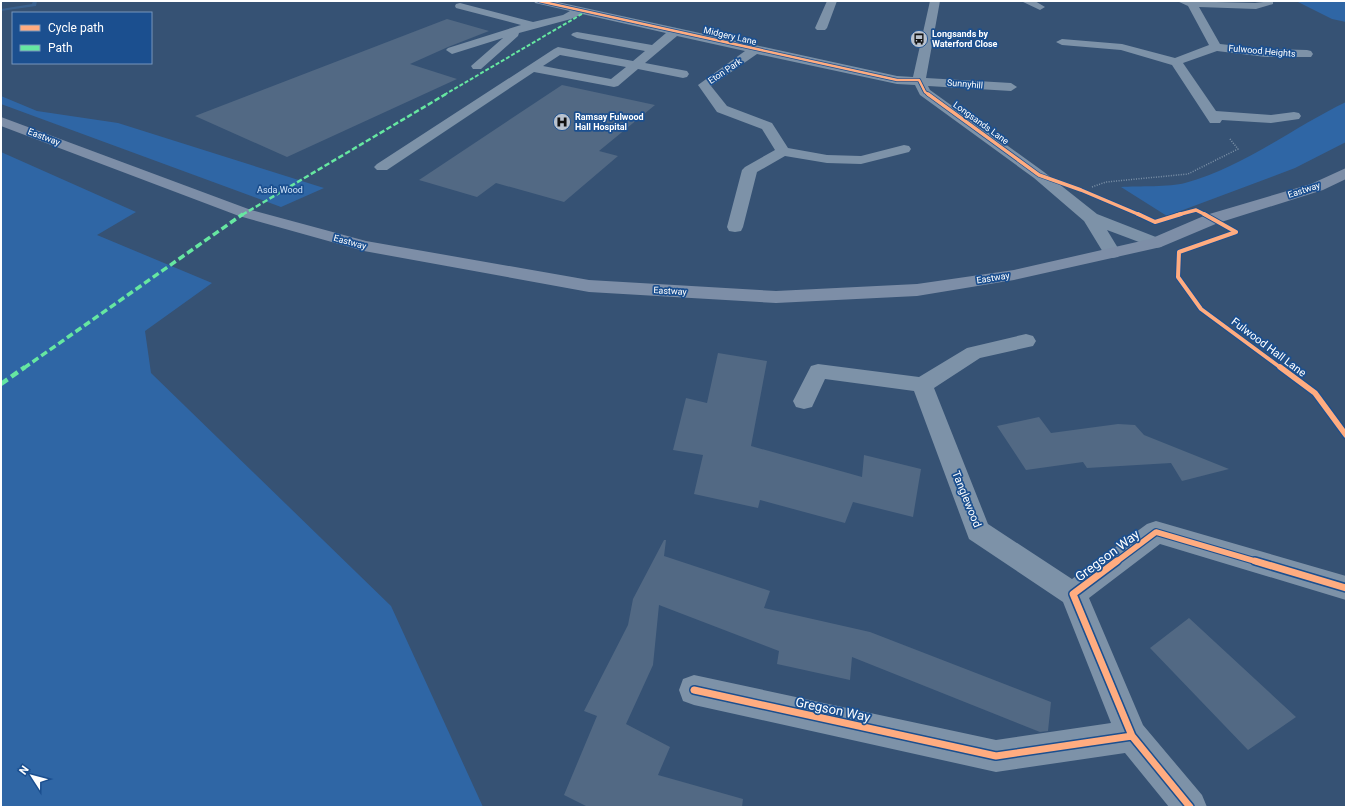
<svg xmlns="http://www.w3.org/2000/svg" width="1347" height="808" viewBox="0 0 1347 808" font-family="Roboto,sans-serif">
<style>
.green{fill:#2f66a5}
.lines{fill:none;stroke-linecap:round;stroke-linejoin:round}
.stream{fill:#3b618d;fill-rule:evenodd}
.building{fill:#526984}
.path{stroke:#7d92a8;stroke-width:1.5;stroke-dasharray:1 1.5;stroke-linecap:butt}
.minor{fill:#7d92a8;fill-rule:evenodd}
.major{fill:#7d8ea7;fill-rule:evenodd}
.quiet-far3{stroke:#66e7a1;stroke-width:2;stroke-dasharray:4 2;stroke-linecap:butt}
.quiet-far2{stroke:#66e7a1;stroke-width:2.5;stroke-dasharray:5.5 2.5;stroke-linecap:butt}
.quiet-far1{stroke:#66e7a1;stroke-width:3.5;stroke-dasharray:7 3.5;stroke-linecap:butt}
.quiet{stroke:#66e7a1;stroke-width:4.5;stroke-dasharray:8 4.5;stroke-linecap:butt}
.cycleway-far4-casing{stroke:#1b4f8f;stroke-width:4}
.cycleway-far3-casing{stroke:#1b4f8f;stroke-width:5}
.cycleway-far2-casing{stroke:#1b4f8f;stroke-width:6}
.cycleway-far1-casing{stroke:#1b4f8f;stroke-width:8}
.cycleway-casing{stroke:#1b4f8f;stroke-width:10}
.cycleway-far4{stroke:#ffac80;stroke-width:2.5}
.cycleway-far3{stroke:#ffac80;stroke-width:3.5}
.cycleway-far2{stroke:#ffac80;stroke-width:4}
.cycleway-far1{stroke:#ffac80;stroke-width:5.5}
.cycleway{stroke:#ffac80;stroke-width:7}
.labels{text-anchor:middle;stroke-width:3.5;stroke-linejoin:round;paint-order:stroke}
.far-poi-label{font-size:9px;font-weight:bold;fill:#fff;stroke:#1b4f8f;text-anchor:start}
.far-street-label{font-size:9px;fill:#fff;stroke:#1b4f8f}
.far-park-label{font-size:9px;fill:#cfe3fa;stroke:#1b4f8f}
.street-label{font-size:11px;fill:#fff;stroke:#1b4f8f}
.near-street-label{font-size:13px;fill:#fff;stroke:#1b4f8f}
</style>
<rect width="100%" height="100%" fill="#365274"/>
<path class="green" d="M 1296,1 L 1346,1 L 1346,22 L 1332,19 Z
M 1,96 L 37,111 L 118,123 L 324,188 L 281,207 L 1,104 Z
M 1346,102 L 1346,142 L 1295,168 L 1167,216 L 1121,187 C 1138,186 1170,187 1185,183 C 1244,167 1292,128 1346,102 Z
M 1,152 L 136,212 L 97,235 L 212,283 L 145,331 L 151,373 L 391,606 L 483,807 L 1,807 Z"/>
<g class="lines">
<path class="stream" d="M 33,1 L 37,1 L 36,6 L 1,11 L 1,9 L 32,4 Z"/>
</g>
<path class="building" d="M 447,19 L 489,31 L 448,47 L 410,64 L 457,79 L 287,157 L 195,116 Z
M 562,85 L 655,105 L 599,151 L 618,156 L 564,202 L 496,183 L 477,197 L 419,180 Z
M 718,353 L 767,361 L 751,446 L 862,477 L 864,455 L 921,469 L 913,517 L 853,502 L 845,523 L 760,500 L 758,508 L 694,494 L 703,455 L 673,450 L 686,398 L 707,403 Z
M 1039,417 L 1051,433 L 1118,424 L 1135,425 L 1144,435 L 1229,469 L 1182,481 L 1171,463 L 1087,468 L 1083,462 L 1026,470 L 997,426 Z
M 664,540 L 666,540 L 664,556 L 770,591 L 764,608 L 870,632 L 1051,702 L 1048,731 L 1040,732 L 852,657 L 850,680 L 777,664 L 779,651 L 659,605 L 653,665 L 626,724 L 670,747 L 658,775 L 743,799 L 742,807 L 588,807 L 564,795 L 597,716 L 584,711 L 628,625 L 633,599 Z
M 1189,618 L 1296,717 L 1248,750 L 1150,648 Z"/>
<g class="lines">
<path class="path" d="M 1092,187 L 1106,182 L 1188,174 L 1238,149 L 1230,139"/>
<path class="minor" d="M 534,1 L 553,1 L 897,76 L 913,77 L 930,1 L 940,1 L 926,78 L 1011,83 L 1017,87 L 1011,91 L 928,86 L 930,90 L 1044,172 L 1097,214 L 1161,239 L 1164,243 L 1161,247 L 1155,248 L 1107,230 L 1121,253 L 1118,257 L 1112,258 L 1106,257 L 1084,221 L 1034,178 L 920,95 L 915,85 L 897,84 L 757,54 L 711,86 L 727,106 L 772,123 L 788,148 L 827,155 L 861,156 L 904,145 L 909,146 L 911,149 L 909,152 L 861,164 L 827,163 L 785,156 L 757,172 L 743,227 L 741,231 L 735,232 L 729,231 L 727,227 L 742,170 L 745,167 L 775,150 L 762,129 L 717,112 L 698,85 L 745,51 L 677,36 L 645,63 L 687,71 L 689,74 L 687,77 L 683,78 L 638,69 L 618,86 L 614,87 L 534,72 L 387,170 L 377,170 L 374,167 L 377,164 L 554,49 L 558,47 L 633,61 L 645,51 L 577,38 L 571,35 L 573,33 L 577,32 L 652,45 L 666,33 L 582,14 L 571,19 L 519,33 L 518,36 L 481,69 L 473,69 L 471,66 L 503,38 L 452,54 L 446,50 L 448,48 L 521,25 L 456,8 L 455,6 L 456,4 L 460,3 L 533,22 L 563,15 L 570,11 L 535,3 ZM 560,55 L 626,67 L 611,79 L 543,66 Z
M 827,1 L 837,1 L 827,28 L 825,30 L 817,30 L 815,28 Z
M 1021,1 L 1035,1 L 1045,7 L 1040,10 Z
M 1177,1 L 1255,3 L 1273,1 L 1273,4 L 1256,9 L 1199,7 L 1220,44 L 1266,49 L 1307,50 L 1311,51 L 1313,54 L 1311,57 L 1266,57 L 1217,51 L 1183,63 L 1216,111 L 1271,115 L 1294,112 L 1299,113 L 1301,116 L 1299,119 L 1271,123 L 1222,120 L 1220,123 L 1210,123 L 1172,65 L 1121,50 L 1062,45 L 1056,42 L 1062,39 L 1122,44 L 1175,58 L 1209,45 L 1188,6 Z
M 1026,334 L 1033,336 L 1036,341 L 1033,346 L 980,358 L 934,388 L 988,524 L 1072,579 L 1147,524 L 1156,521 L 1346,576 L 1346,600 L 1160,544 L 1089,598 L 1143,725 L 1202,795 L 1207,807 L 1169,807 L 1125,753 L 996,772 L 694,705 L 683,701 L 679,690 L 683,679 L 694,675 L 996,740 L 1111,723 L 1063,602 L 969,539 L 914,391 L 825,379 L 812,407 L 804,409 L 796,407 L 793,401 L 811,366 L 818,364 L 919,377 L 967,348 Z"/>
<path class="major" d="M 1,117 L 251,210 L 366,241 L 589,280 L 776,291 L 917,284 L 1014,270 L 1150,239 L 1206,215 L 1311,184 L 1346,168 L 1346,179 L 1323,190 L 1218,223 L 1161,247 L 1014,280 L 917,296 L 776,303 L 589,292 L 364,251 L 239,216 L 1,126 Z"/>
<path class="quiet-far3" d="M 444,95 L 587,11"/>
<path class="quiet-far2" d="M 242,215 L 446,94"/>
<path class="quiet-far1" d="M 24,368 L 243,214"/>
<path class="quiet" d="M 1,384 L 25,367"/>
<defs>
<path id="cycleway-far4" d="M 539,1 L 897,80 L 919,80 L 925,92 L 929,95"/>
<path id="cycleway-far3" d="M 928,94 L 1039,175 L 1081,190 L 1140,215
M 1177,215 L 1196,210 L 1206,215"/>
<path id="cycleway-far2" d="M 1138,214 L 1155,222 L 1181,214
M 1204,214 L 1236,232
M 1236,232 L 1179,252 L 1178,277 L 1201,309 L 1281,368"/>
<path id="cycleway-far1" d="M 1280,367 L 1315,393 L 1346,435
M 1116,562 L 1156,532 L 1258,562"/>
<path id="cycleway" d="M 1117,561 L 1073,594 L 1132,736 L 1190,807
M 1255,561 L 1346,588
M 694,690 L 996,756 L 1132,736"/>
</defs>
<use href="#cycleway-far4" class="cycleway-far4-casing"/>
<use href="#cycleway-far3" class="cycleway-far3-casing"/>
<use href="#cycleway-far2" class="cycleway-far2-casing"/>
<use href="#cycleway-far1" class="cycleway-far1-casing"/>
<use href="#cycleway" class="cycleway-casing"/>
<use href="#cycleway-far4" class="cycleway-far4"/>
<use href="#cycleway-far3" class="cycleway-far3"/>
<use href="#cycleway-far2" class="cycleway-far2"/>
<use href="#cycleway-far1" class="cycleway-far1"/>
<use href="#cycleway" class="cycleway"/>
</g>
<defs>
<symbol id="bus-disc" viewBox="-11 -11 22 22"><circle r="9.5" fill="#b9c2ce" stroke="#1b4f8f"/><path d="M-5-6H5V4H4V6H2V4H-2V6H-4V4H-5ZM-3.5-4V0h7V-4ZM-3.5 1.2v1.5H-2V1.2ZM2 1.2v1.5H3.5V1.2Z" fill="#111"/></symbol>
<symbol id="hospital-disc" viewBox="-11 -11 22 22"><circle r="9.5" fill="#b9c2ce" stroke="#1b4f8f"/><path d="M-5-5h3v3.5h4V-5h3V5h-3V1.5h-4V5h-3Z" fill="#111"/></symbol>
</defs>
<g fill-rule="evenodd">
<use href="#bus-disc" x="909" y="29" width="20" height="20"/>
<use href="#hospital-disc" x="552" y="112" width="20" height="20"/>
</g>
<g class="labels">
<g class="far-poi-label">
<text x="932" y="37">Longsands by<tspan x="932" dy="10">Waterford Close</tspan></text>
<text x="575" y="120">Ramsay Fulwood<tspan x="575" dy="10">Hall Hospital</tspan></text>
</g>
<g class="far-street-label">
<text transform="translate(730 36) rotate(13)" y="3">Midgery Lane</text>
<text transform="translate(1262 51) rotate(5)" y="3">Fulwood Heights</text>
<text transform="translate(725 71) rotate(-34)" y="3">Eton Park</text>
<text transform="translate(965 84) rotate(5)" y="3">Sunnyhill</text>
<text transform="translate(981 123) rotate(36)" y="3">Longsands Lane</text>
<text transform="translate(44 137) rotate(21)" y="3">Eastway</text>
<text transform="translate(1304 190) rotate(-18)" y="3">Eastway</text>
<text transform="translate(350 242) rotate(15)" y="3">Eastway</text>
<text transform="translate(993 278) rotate(-9)" y="3">Eastway</text>
<text transform="translate(670 291) rotate(3)" y="3">Eastway</text>
</g>
<g class="far-park-label">
<text x="280" y="193">Asda Wood</text>
</g>
<g class="street-label">
<text transform="translate(1269 347) rotate(37)" y="4">Fulwood Hall Lane</text>
<text transform="translate(967 499) rotate(68)" y="4">Tanglewood</text>
</g>
<g class="near-street-label">
<text transform="translate(1107 555) rotate(-37)" y="5">Gregson Way</text>
<text transform="translate(833 709) rotate(12)" y="5">Gregson Way</text>
</g>
</g>
<rect width="1347" height="808" fill="none" stroke="#ffffff" stroke-width="4"/>
<rect x="12" y="12" width="140" height="52" fill="#1b4f8f" stroke="#7695bc"/>
<rect x="20" y="25" width="20" height="6" fill="#ffac80" stroke="#7695bc"/>
<text x="48" y="32" font-size="12" fill="#ffffff">Cycle path</text>
<rect x="20" y="45" width="20" height="6" fill="#66e7a1" stroke="#7695bc"/>
<text x="48" y="52" font-size="12" fill="#ffffff">Path</text>
<g transform="translate(32 776) rotate(306)" stroke="#1b4f8f" stroke-width="3" paint-order="stroke">
<path d="M0-3L7 15L0 10L-7 15Z" fill="#ffffff"/>
<text y="-6" font-size="11" font-weight="bold" text-anchor="middle" fill="#ffffff">N</text>
</g>
</svg>
